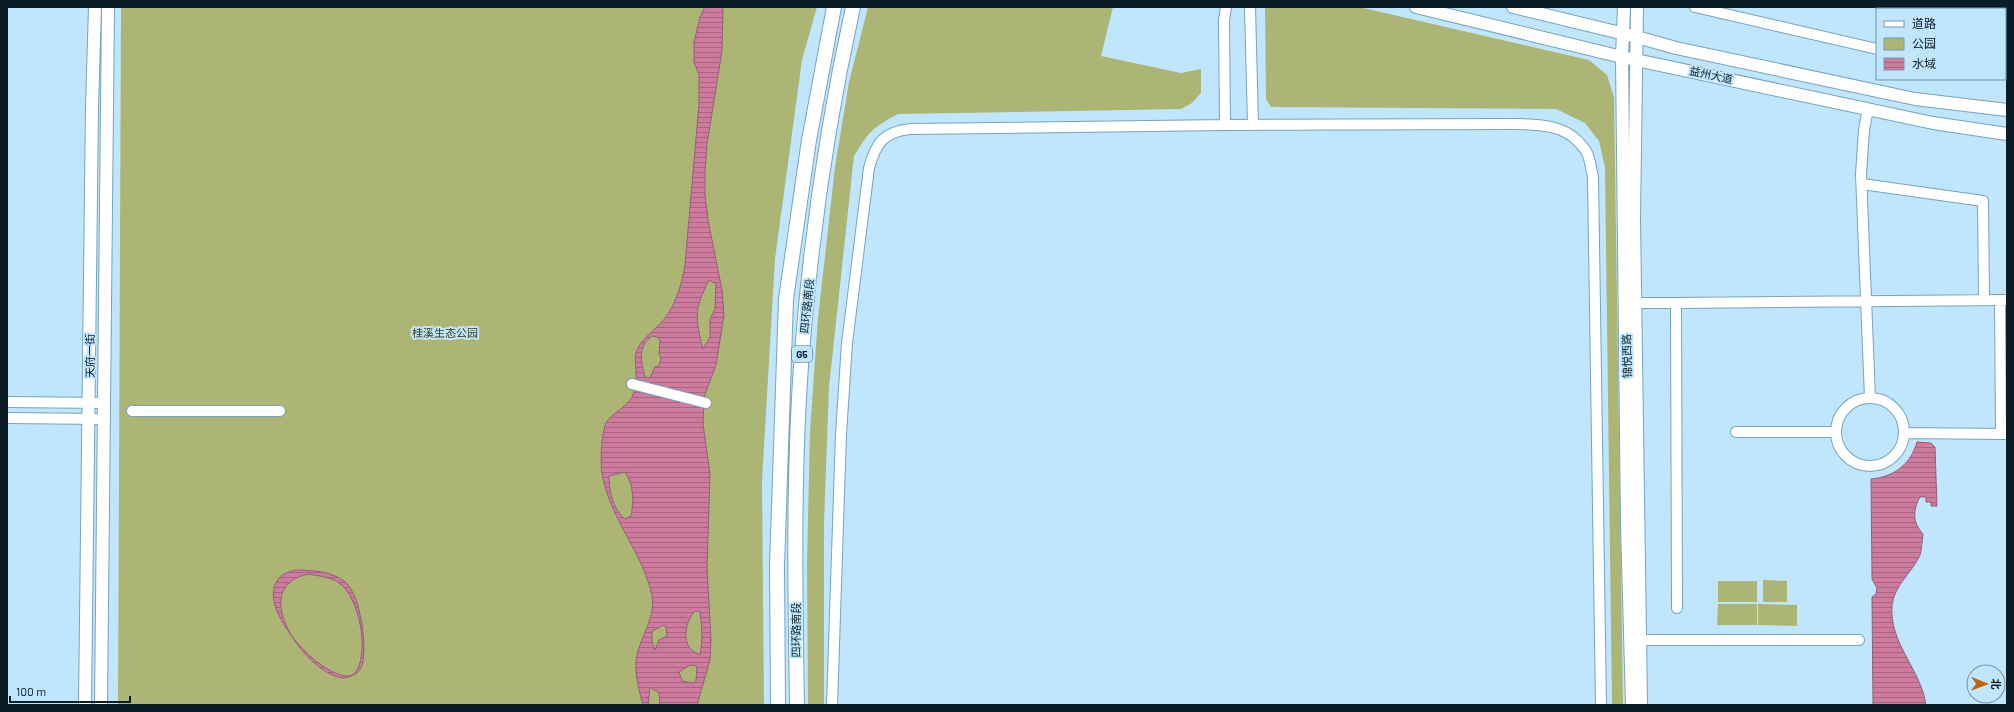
<svg xmlns="http://www.w3.org/2000/svg" width="2014" height="712" viewBox="0 0 2014 712" font-family="Barlow,'Noto Sans SC',sans-serif">
<style>
.park{fill:#adb574}
.water{fill:url(#water-rules);stroke:#935f7a;fill-rule:evenodd}
.lines{fill:none;stroke-linecap:round;stroke-linejoin:round}
.minor-casing{stroke:#76a4be;stroke-width:12}
.major-casing{stroke:#76a4be;stroke-width:14}
.highway-casing{stroke:#76a4be;stroke-width:16}
.minor{stroke:#fff;stroke-width:10}
.major{stroke:#fff;stroke-width:12}
.highway{stroke:#fff;stroke-width:14}
.labels{text-anchor:middle;stroke-width:4;stroke-linejoin:round;paint-order:stroke}
.shield{fill:#c0e6fd;stroke:#415967;stroke-width:1}
.shield-label{font-size:10px;font-weight:bold;fill:#0a1d27}
.street-label{font-size:11px;fill:#0a1d27;stroke:#c0e6fd}
.park-label{font-size:11px;fill:#373b16;stroke:#c0e6fd}
</style>
<defs>
<pattern id="water-rules" width="6" height="5" patternUnits="userSpaceOnUse"><rect width="6" height="5" fill="#ce7b9d"/><path d="M0 2.5h6" fill="none" stroke="#a56480"/></pattern>
</defs>
<rect width="100%" height="100%" fill="#c0e6fd"/>
<path class="park" d="M 121,7 L 817,7 L 802,60 L 775,259 L 762,481 L 764,705 L 118,705 Z
M 868,7 L 1113,7 L 1101,56 L 1181,73 L 1201,69 L 1201,93 L 1192,103 L 1181,109 L 898,114 C 873,127 868,133 854,156 L 829,387 L 824,522 L 824,705 L 808,705 L 807,563 L 810,431 L 818,318 L 835,167 L 849,82 Z
M 1265,7 L 1359,7 L 1589,60 L 1607,75 L 1614,97 L 1623,705 L 1612,705 L 1605,168 L 1599,141 L 1585,123 L 1556,109 L 1271,107 L 1266,99 Z
M 1763,580 L 1787,581 L 1787,602 L 1763,602 Z
M 1718,581 L 1757,581 L 1757,602 L 1718,602 Z
M 1718,604 L 1757,604 L 1757,625 L 1717,625 Z
M 1758,604 L 1797,605 L 1797,626 L 1758,625 Z"/>
<path class="water" d="M 705,7 L 723,7 L 722,51 L 707,144 L 705,172 L 705,195 L 708,220 L 722,290 L 724,315 L 716,365 L 704,397 L 703,424 L 710,474 L 707,568 L 711,639 L 710,660 L 697,705 L 660,705 L 659,693 L 650,687 L 648,705 L 643,705 C 639,691 635,675 636,660 C 639,638 656,619 652,596 C 643,552 609,518 602,473 C 600,462 601,428 608,420 C 615,412 627,406 632,397 C 641,380 632,359 637,350 C 642,339 651,333 659,325 C 675,309 681,287 685,265 L 699,104 L 699,75 L 694,62 L 694,42 L 700,17 ZM 709,280 L 716,284 L 715,309 L 710,319 L 710,337 L 703,349 C 695,318 694,309 709,280 ZM 652,336 L 657,337 L 660,340 L 659,354 L 661,358 L 659,366 L 655,367 L 650,378 L 645,377 C 641,361 637,347 652,336 ZM 625,472 C 634,485 634,502 631,516 L 625,519 C 613,510 609,491 609,476 ZM 695,611 L 700,612 C 702,626 703,640 700,654 L 698,654 C 695,652 689,649 688,645 C 683,634 687,620 695,611 ZM 664,625 L 666,628 L 667,636 L 659,640 L 655,650 L 652,642 L 652,631 ZM 690,665 L 697,666 L 696,681 L 693,683 L 682,681 L 679,672 Z
M 1917,442 L 1931,443 L 1935,447 L 1937,506 L 1931,506 L 1931,502 L 1926,502 L 1926,497 L 1920,497 C 1913,510 1912,522 1923,534 C 1922,540 1922,549 1920,555 C 1912,573 1895,584 1892,605 C 1889,644 1921,669 1926,705 L 1873,705 L 1872,597 L 1876,594 L 1877,588 L 1872,579 L 1871,479 C 1894,477 1911,464 1917,442 Z
M 295,570 C 310,570 331,571 344,581 C 361,594 366,642 363,662 C 351,712 253,614 277,581 C 281,574 288,572 295,570 ZM 309,574 C 319,576 329,577 338,582 C 359,596 369,648 357,670 C 335,709 232,589 309,574 Z"/>
<g class="lines">
<defs>
<path id="minor" d="M 1250,7 L 1253,125
M 1695,7 L 1877,49
M 2005,55 L 2007,51
M 1868,109 L 1864,130 L 1861,174 L 1870,398
M 1225,125 L 1224,20 L 1226,7
M 1862,184 L 1983,201 L 1984,299
M 2000,300 L 2001,434
M 1635,303 L 1676,303
M 632,384 L 706,403
M1836 432a34 34 0 1 1 68 0a34 34 0 1 1-68 0Z
M 7,402 L 104,403
M 132,411 L 280,411
M 7,418 L 103,419
M 1736,432 L 1836,432
M 1904,433 L 2006,434
M 1677,608 L 1676,303 L 2007,300
M 1640,640 L 1859,640
M 832,705 L 841,434 L 847,343 L 869,168 C 876,143 883,132 910,129 L 1225,125 L 1513,124 C 1542,124 1571,125 1587,153 C 1590,159 1591,169 1593,177 L 1601,705"/>
<path id="major" d="M 1416,7 L 1622,57 L 1933,123 L 2007,134
M 1513,7 L 1637,37 L 1676,48 L 1915,99 L 2007,110
M 1624,7 L 1622,57 L 1627,525 L 1632,705
M 1637,7 L 1634,218 L 1641,705
M 85,705 L 92,106 L 95,7
M 101,705 L 108,7"/>
<path id="highway" d="M 778,705 L 777,566 L 786,299 L 809,140 L 834,7
M 797,705 C 795,588 793,469 802,352 C 811,236 828,120 853,7"/>
</defs>
<use href="#minor" class="minor-casing"/>
<use href="#major" class="major-casing"/>
<use href="#highway" class="highway-casing"/>
<use href="#minor" class="minor"/>
<use href="#major" class="major"/>
<use href="#highway" class="highway"/>
</g>
<g class="labels">
<rect class="shield" x="792" y="346" width="20" height="16" rx="3"/>
<g class="shield-label">
<text x="802" y="358">G5</text>
</g>
<g class="street-label">
<text transform="translate(1711 75) rotate(12)" y="4">益州大道</text>
<text transform="translate(807 306) rotate(-84)" y="4">四环路南段</text>
<text transform="translate(90 356) rotate(-90)" y="4">天府一街</text>
<text transform="translate(1627 356) rotate(-91)" y="4">锦悦西路</text>
<text transform="translate(796 630) rotate(-90)" y="4">四环路南段</text>
</g>
<g class="park-label">
<text x="445" y="337">桂溪生态公园</text>
</g>
</g>
<rect width="2014" height="712" fill="none" stroke="#0a1d27" stroke-width="16"/>
<rect x="1876" y="8" width="130" height="72" fill="#c0e6fd" stroke="#7796a7"/>
<rect x="1884" y="21" width="20" height="6" fill="#ffffff" stroke="#7796a7"/>
<text x="1912" y="28" font-size="12" fill="#0a1d27">道路</text>
<rect x="1884" y="38" width="20" height="12" fill="#adb574" stroke="#7796a7"/>
<text x="1912" y="48" font-size="12" fill="#0a1d27">公园</text>
<rect x="1884" y="58" width="20" height="12" fill="url(#water-rules)" stroke="#7796a7"/>
<text x="1912" y="68" font-size="12" fill="#0a1d27">水域</text>
<g transform="translate(1986 684) rotate(91)"><circle r="19" fill="#c0e6fd" stroke="#7796a7"/>
<path d="M0-3L7 15L0 10L-7 15Z" fill="#c06411"/>
<text y="-6" font-size="11" font-weight="bold" text-anchor="middle" fill="#0a1d27">北</text>
</g>
<path d="M10 696v6h120v-6" fill="none" stroke="#0a1d27" stroke-width="2"/>
<text x="16" y="696" font-size="12" fill="#0a1d27" stroke="#c0e6fd" stroke-width="3" paint-order="stroke">100 m</text>
</svg>
